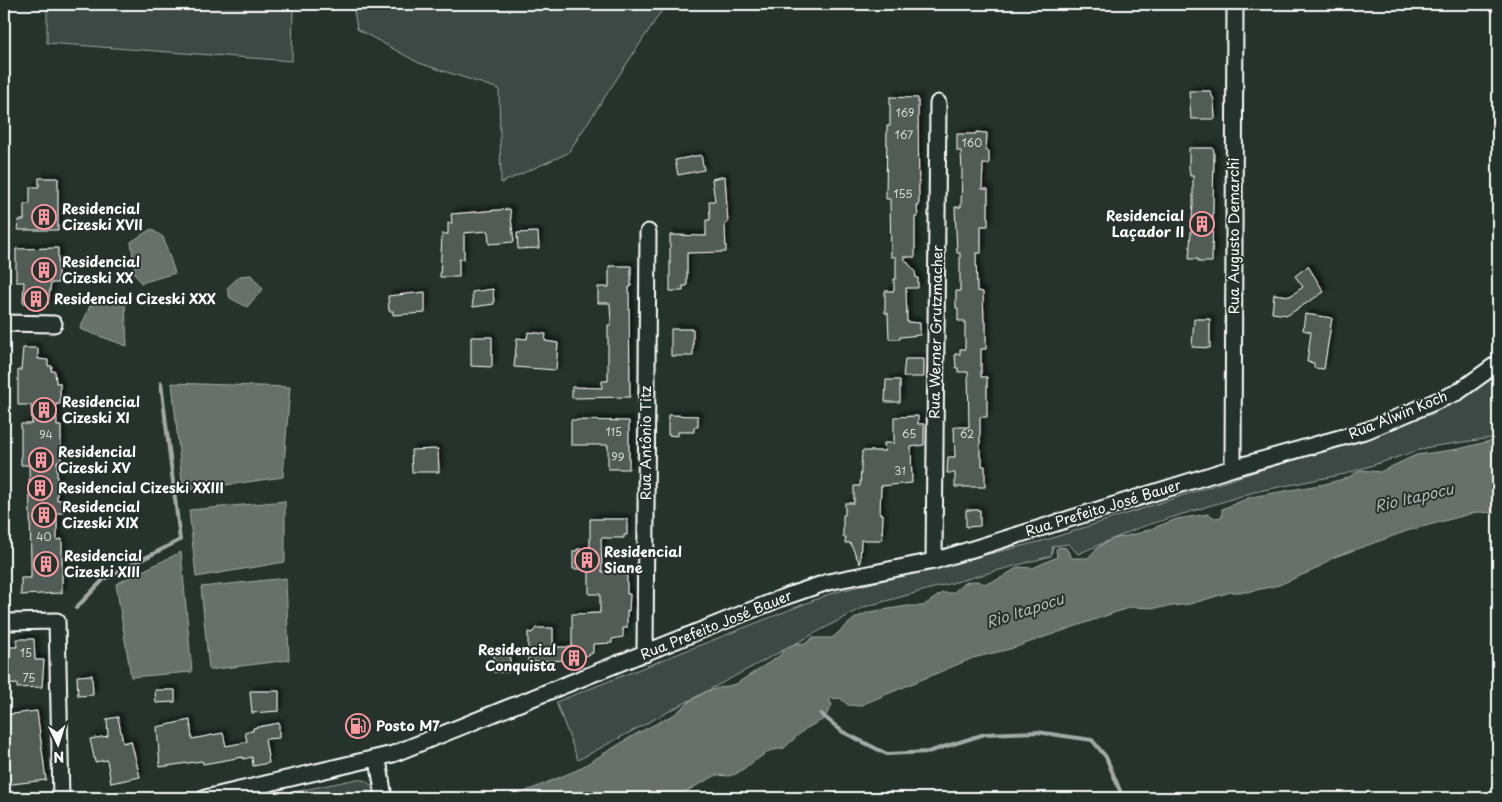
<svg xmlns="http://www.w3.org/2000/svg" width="1502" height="802" viewBox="0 0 1502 802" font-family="'Playpen Sans',sans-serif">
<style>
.green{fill:#3e4944;stroke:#9ea4a2}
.water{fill:#67706c;stroke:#a4a9a7}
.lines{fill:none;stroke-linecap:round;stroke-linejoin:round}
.stream{stroke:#a4a9a7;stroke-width:4}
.building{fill:#515c57;stroke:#fff;filter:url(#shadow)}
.minor-casing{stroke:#fff;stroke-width:19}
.minor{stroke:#26332d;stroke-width:15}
.labels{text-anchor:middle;stroke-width:4;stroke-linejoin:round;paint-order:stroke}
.number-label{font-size:11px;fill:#d4d6d5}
.poi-label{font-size:14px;font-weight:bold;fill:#fff;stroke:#26332d;text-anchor:start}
.street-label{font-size:14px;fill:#fff;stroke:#26332d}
.water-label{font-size:15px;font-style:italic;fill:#b3b8b6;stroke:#26332d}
</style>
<defs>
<filter id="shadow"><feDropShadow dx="3.5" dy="-3.5" stdDeviation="2.5" flood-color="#0009"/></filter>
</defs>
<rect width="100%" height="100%" fill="#26332d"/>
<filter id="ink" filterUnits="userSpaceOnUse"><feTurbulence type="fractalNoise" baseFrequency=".02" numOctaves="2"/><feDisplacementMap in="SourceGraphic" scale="10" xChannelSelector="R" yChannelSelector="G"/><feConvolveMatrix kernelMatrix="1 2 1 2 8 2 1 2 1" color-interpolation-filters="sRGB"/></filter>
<g filter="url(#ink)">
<path class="green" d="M 47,4 L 293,4 L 292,61 L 47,43 Z
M 353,4 L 666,4 L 568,153 L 501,183 L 499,89 L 419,63 L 357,29 Z
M 1498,371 L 1498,437 L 1429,447 L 1345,474 L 1254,492 L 1138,528 L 1078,554 L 1069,544 L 1053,546 L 1051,556 L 864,607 L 578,760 L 556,702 L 832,593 L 1046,540 L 1432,414 L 1487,380 Z
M 357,779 L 366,781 L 372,786 L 373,798 L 290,798 L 289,793 Z"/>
<path class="water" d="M 151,229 L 163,237 L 175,273 L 141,283 L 135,274 L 131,242 Z
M 251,275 L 263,289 L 247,307 L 230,298 L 227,288 L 240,276 Z
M 119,297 L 125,304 L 127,346 L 80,329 L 90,306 Z
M 172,383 L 290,387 L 283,477 L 183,491 Z
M 1498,439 L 1498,513 L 1477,512 L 1407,531 L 1332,558 L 1316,569 L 1279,585 L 1247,592 L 1231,592 L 1190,604 L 1156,608 L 1131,607 L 1010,649 L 973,658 L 859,706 L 848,705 L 840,698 L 829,699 L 832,705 L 824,719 L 805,729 L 784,748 L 769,751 L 736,774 L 728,776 L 717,775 L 673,798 L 498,798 L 522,793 L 577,770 L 636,734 L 675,714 L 690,701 L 707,691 L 736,684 L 779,656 L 787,647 L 798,643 L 805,644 L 812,638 L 832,638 L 855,618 L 869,612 L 908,606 L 923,606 L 942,593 L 953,593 C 962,585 964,581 976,581 C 981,581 982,585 987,583 C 999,581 1008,573 1018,567 L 1033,568 L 1057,557 L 1056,549 L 1059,547 L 1066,548 L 1072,558 L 1088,558 L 1098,547 L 1112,539 L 1140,533 L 1177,519 L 1208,514 L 1215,518 L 1222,517 L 1222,509 L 1251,497 L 1325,484 L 1347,478 L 1361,470 L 1380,472 L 1416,455 L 1459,449 Z
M 285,501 L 285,562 L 196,577 L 189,510 Z
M 181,552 L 192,672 L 131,677 L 116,584 Z
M 286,578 L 289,660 L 209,670 L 201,587 Z"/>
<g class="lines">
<path class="stream" d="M 76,608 L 104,579 L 180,540 L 161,383
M 821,714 L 843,732 L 887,754 L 928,752 L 985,734 L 1037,732 L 1092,740 L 1106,757 L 1123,798"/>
</g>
<path class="building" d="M 1189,91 L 1210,91 L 1214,100 L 1215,119 L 1191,119 Z
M 890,97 L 918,98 L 919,206 L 917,206 L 918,217 L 915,217 L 915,257 L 903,257 L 915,271 L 916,278 L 918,278 L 918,288 L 906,288 L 907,322 L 920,323 L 920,335 L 900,337 L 900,339 L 889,339 L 888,313 L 885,313 L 885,291 L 894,291 L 894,279 L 896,279 L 896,257 L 891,257 L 890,199 L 886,199 L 887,126 L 890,126 Z
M 976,132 L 987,133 L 986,151 L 989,151 L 989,164 L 983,164 L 982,189 L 988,189 L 988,226 L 981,226 L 981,253 L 976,253 L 977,291 L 983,292 L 984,322 L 986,322 L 986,349 L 981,349 L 981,377 L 987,377 L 987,417 L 980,417 L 980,457 L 982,457 L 982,466 L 985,466 L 985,487 L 955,487 L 955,473 L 947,473 L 948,457 L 955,457 L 954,427 L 969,427 L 968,372 L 958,372 L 958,368 L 956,368 L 955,354 L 960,354 L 960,349 L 965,349 L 965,321 L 958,321 L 958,308 L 956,308 L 956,291 L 960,291 L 960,253 L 957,253 L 955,207 L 961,207 L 962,172 L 961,151 L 957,151 L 957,134 L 976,134 Z
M 1189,148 L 1213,148 L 1214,152 L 1212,262 L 1198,262 L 1198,259 L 1189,259 L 1193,205 L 1193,176 L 1190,176 L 1189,168 Z
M 701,155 L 704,170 L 678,175 L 675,160 Z
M 725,176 L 728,223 L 725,224 L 726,252 L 687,253 L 687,286 L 683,286 L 683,291 L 670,291 L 670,235 L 706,236 L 706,220 L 710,220 L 709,201 L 715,201 L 712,179 Z
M 39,178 L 58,178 L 58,230 L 18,230 L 19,220 L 24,220 L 24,204 L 30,204 L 30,187 L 39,187 Z
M 510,209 L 514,242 L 489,244 L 488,231 L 464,233 L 464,259 L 459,259 L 459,277 L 440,277 L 442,234 L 448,234 L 448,223 L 452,223 L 451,214 Z
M 538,232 L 539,248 L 518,249 L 517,233 Z
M 58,248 L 58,283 L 51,283 L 48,304 L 23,303 L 24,282 L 16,282 L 16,249 Z
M 609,266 L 631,266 L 631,287 L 629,287 L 630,397 L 572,398 L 572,387 L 602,388 L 602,381 L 608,381 L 608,325 L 611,325 L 610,303 L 598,303 L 598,287 L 609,287 Z
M 1308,266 L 1324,292 L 1288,315 L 1272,313 L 1274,294 L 1290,296 L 1303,287 L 1295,276 Z
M 493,289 L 494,304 L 473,307 L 472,292 Z
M 425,292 L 425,313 L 393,315 L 393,311 L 389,311 L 388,296 Z
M 1305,314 L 1332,318 L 1324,369 L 1314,368 L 1314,363 L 1307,362 L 1311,332 L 1303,330 Z
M 1194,319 L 1210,319 L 1210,348 L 1192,347 Z
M 671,329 L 693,329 L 693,356 L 671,356 Z
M 528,332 L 546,334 L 545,341 L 558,343 L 556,370 L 514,367 L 517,338 L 527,339 Z
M 471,337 L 492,337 L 492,367 L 471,366 Z
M 23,348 L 38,348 L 38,359 L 48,360 L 48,366 L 52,366 L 51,371 L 55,371 L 56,383 L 60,383 L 60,404 L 56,404 L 57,426 L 61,426 L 61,461 L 57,461 L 57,500 L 62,500 L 62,513 L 57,513 L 57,540 L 62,539 L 62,593 L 21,595 L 21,578 L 31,578 L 31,561 L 29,465 L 21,465 L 21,424 L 32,424 L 31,405 L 18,405 L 18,370 L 21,370 Z
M 905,359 L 924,359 L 924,377 L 903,377 Z
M 886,380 L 900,380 L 900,402 L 885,402 Z
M 668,415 L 698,416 L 698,427 L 694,427 L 694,432 L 678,432 L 678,436 L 668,435 Z
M 918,416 L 918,424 L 924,424 L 924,445 L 911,447 L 912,483 L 881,486 L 880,514 L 883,514 L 882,540 L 861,540 L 860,564 L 850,543 L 845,543 L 846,537 L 843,537 L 843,515 L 845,515 L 845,503 L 854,503 L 854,486 L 860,486 L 862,451 L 885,451 L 884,443 L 894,443 L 894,417 Z
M 571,420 L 629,421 L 629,469 L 608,469 L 608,445 L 571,445 Z
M 438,449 L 439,472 L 412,472 L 411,450 Z
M 966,510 L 980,510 L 980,526 L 966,527 Z
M 590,519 L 627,519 L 627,535 L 624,535 L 624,538 L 601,538 L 602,572 L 627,572 L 627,594 L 630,594 L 629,611 L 627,610 L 627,628 L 623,628 L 623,637 L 612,639 L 612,643 L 593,644 L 593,653 L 568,663 L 568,660 L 528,662 L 528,632 L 532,633 L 536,628 L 553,628 L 553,647 L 572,647 L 572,614 L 600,613 L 600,594 L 589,594 L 589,569 L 573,569 L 573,551 L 577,551 L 577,549 L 590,549 Z
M 16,639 L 34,639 L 35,660 L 44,660 L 42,687 L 17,688 L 17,684 L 4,685 L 4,647 L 17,647 Z
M 494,650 L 510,650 L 510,672 L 494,672 Z
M 92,675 L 93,695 L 78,696 L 77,676 Z
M 155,690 L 175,690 L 175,702 L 156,703 Z
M 250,691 L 279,691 L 279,711 L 252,713 Z
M 37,711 L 46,780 L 4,785 L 4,715 Z
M 118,717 L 123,743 L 131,741 L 140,777 L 111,783 L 107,760 L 95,762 L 90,739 L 108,736 L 107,719 Z
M 190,720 L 192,739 L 223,733 L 226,746 L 247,742 L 245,732 L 253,731 L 253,728 L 279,723 L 279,738 L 265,739 L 269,763 L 253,766 L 252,757 L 243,759 L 243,757 L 203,764 L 202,761 L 160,767 L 157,727 Z"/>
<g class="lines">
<defs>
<path id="minor" d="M 4,323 L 54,324
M 1233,468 L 1235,4
M 934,561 L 938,103
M 4,622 L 57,621 L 61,798
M 645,654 L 648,232
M 378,759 L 384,798
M 205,798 L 393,754 L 784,597 L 828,582 L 934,561 L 1233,468 L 1368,430 L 1458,392 L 1498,363"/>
</defs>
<use href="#minor" class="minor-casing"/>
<use href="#minor" class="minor"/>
</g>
</g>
<defs>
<symbol id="building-ring" viewBox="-11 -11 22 22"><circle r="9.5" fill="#26332d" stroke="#ff9aa2" stroke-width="1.5"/><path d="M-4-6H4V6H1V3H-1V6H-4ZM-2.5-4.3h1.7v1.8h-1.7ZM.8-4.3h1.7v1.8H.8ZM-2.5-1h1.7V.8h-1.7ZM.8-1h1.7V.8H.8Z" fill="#ff9aa2"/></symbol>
<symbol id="fuel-ring" viewBox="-11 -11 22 22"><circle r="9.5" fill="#26332d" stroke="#ff9aa2" stroke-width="1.5"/><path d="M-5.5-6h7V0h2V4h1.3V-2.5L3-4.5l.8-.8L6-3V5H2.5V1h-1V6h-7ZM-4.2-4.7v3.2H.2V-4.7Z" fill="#ff9aa2"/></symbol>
</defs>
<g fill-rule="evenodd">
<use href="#building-ring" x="30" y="203" width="28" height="28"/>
<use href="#building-ring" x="1188" y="210" width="28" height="28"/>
<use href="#building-ring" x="30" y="256" width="28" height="28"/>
<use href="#building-ring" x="22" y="285" width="28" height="28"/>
<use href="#building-ring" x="30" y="396" width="28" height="28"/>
<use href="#building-ring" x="27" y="446" width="28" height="28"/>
<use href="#building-ring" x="26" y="474" width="28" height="28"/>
<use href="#building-ring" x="30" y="501" width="28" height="28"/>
<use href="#building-ring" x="573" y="546" width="28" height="28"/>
<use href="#building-ring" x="32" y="550" width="28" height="28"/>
<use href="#building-ring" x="560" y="644" width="28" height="28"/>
<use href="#fuel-ring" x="344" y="712" width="28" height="28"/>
</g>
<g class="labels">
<g class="number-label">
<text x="905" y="117">169</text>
<text x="904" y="139">167</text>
<text x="972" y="147">160</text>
<text x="903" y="198">155</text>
<text x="614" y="436">115</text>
<text x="909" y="438">65</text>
<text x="967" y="438">62</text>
<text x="46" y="439">94</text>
<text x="618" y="461">99</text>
<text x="900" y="475">31</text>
<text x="44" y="541">40</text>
<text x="26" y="657">15</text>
<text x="29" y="682">75</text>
</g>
<g class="poi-label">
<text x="62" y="214">Residencial<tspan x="62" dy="16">Cizeski XVII</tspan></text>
<text x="1184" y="221" text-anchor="end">Residencial<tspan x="1184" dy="16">Laçador II</tspan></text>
<text x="62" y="267">Residencial<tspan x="62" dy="16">Cizeski XX</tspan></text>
<text x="54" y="304">Residencial Cizeski XXX</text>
<text x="62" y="407">Residencial<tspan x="62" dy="16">Cizeski XI</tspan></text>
<text x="58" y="457">Residencial<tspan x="58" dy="16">Cizeski XV</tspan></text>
<text x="58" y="493">Residencial Cizeski XXIII</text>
<text x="62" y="512">Residencial<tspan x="62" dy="16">Cizeski XIX</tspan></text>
<text x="604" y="557">Residencial<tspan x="604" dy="16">Siane</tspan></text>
<text x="64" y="561">Residencial<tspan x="64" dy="16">Cizeski XIII</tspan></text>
<text x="556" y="655" text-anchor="end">Residencial<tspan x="556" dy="16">Conquista</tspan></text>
<text x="376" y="731">Posto M7</text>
</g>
<g class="street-label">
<text transform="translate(1234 236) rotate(-90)" y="5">Rua Augusto Demarchi</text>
<text transform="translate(936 332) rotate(-89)" y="5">Rua Werner Grutzmacher</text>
<text transform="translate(1398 415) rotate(-22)" y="5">Rua Alwin Koch</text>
<text transform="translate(646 443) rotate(-90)" y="5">Rua Antônio Titz</text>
<text transform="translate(1103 508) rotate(-17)" y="5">Rua Prefeito José Bauer</text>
<text transform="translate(716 625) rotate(-22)" y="5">Rua Prefeito José Bauer</text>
</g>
<g class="water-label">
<text transform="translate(1414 498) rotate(-13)" y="5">Rio Itapocu</text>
<text transform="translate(1025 611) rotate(-18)" y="5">Rio Itapocu</text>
</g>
</g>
<rect width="1502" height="802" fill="none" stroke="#26332d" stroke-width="20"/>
<rect x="10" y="10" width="1482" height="782" fill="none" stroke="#fff" stroke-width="2" filter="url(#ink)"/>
<g transform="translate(58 744) rotate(176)" stroke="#26332d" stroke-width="4" paint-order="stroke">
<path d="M0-4L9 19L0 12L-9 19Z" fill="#ffffff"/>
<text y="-8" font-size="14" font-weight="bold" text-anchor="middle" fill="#ffffff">N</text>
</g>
</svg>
